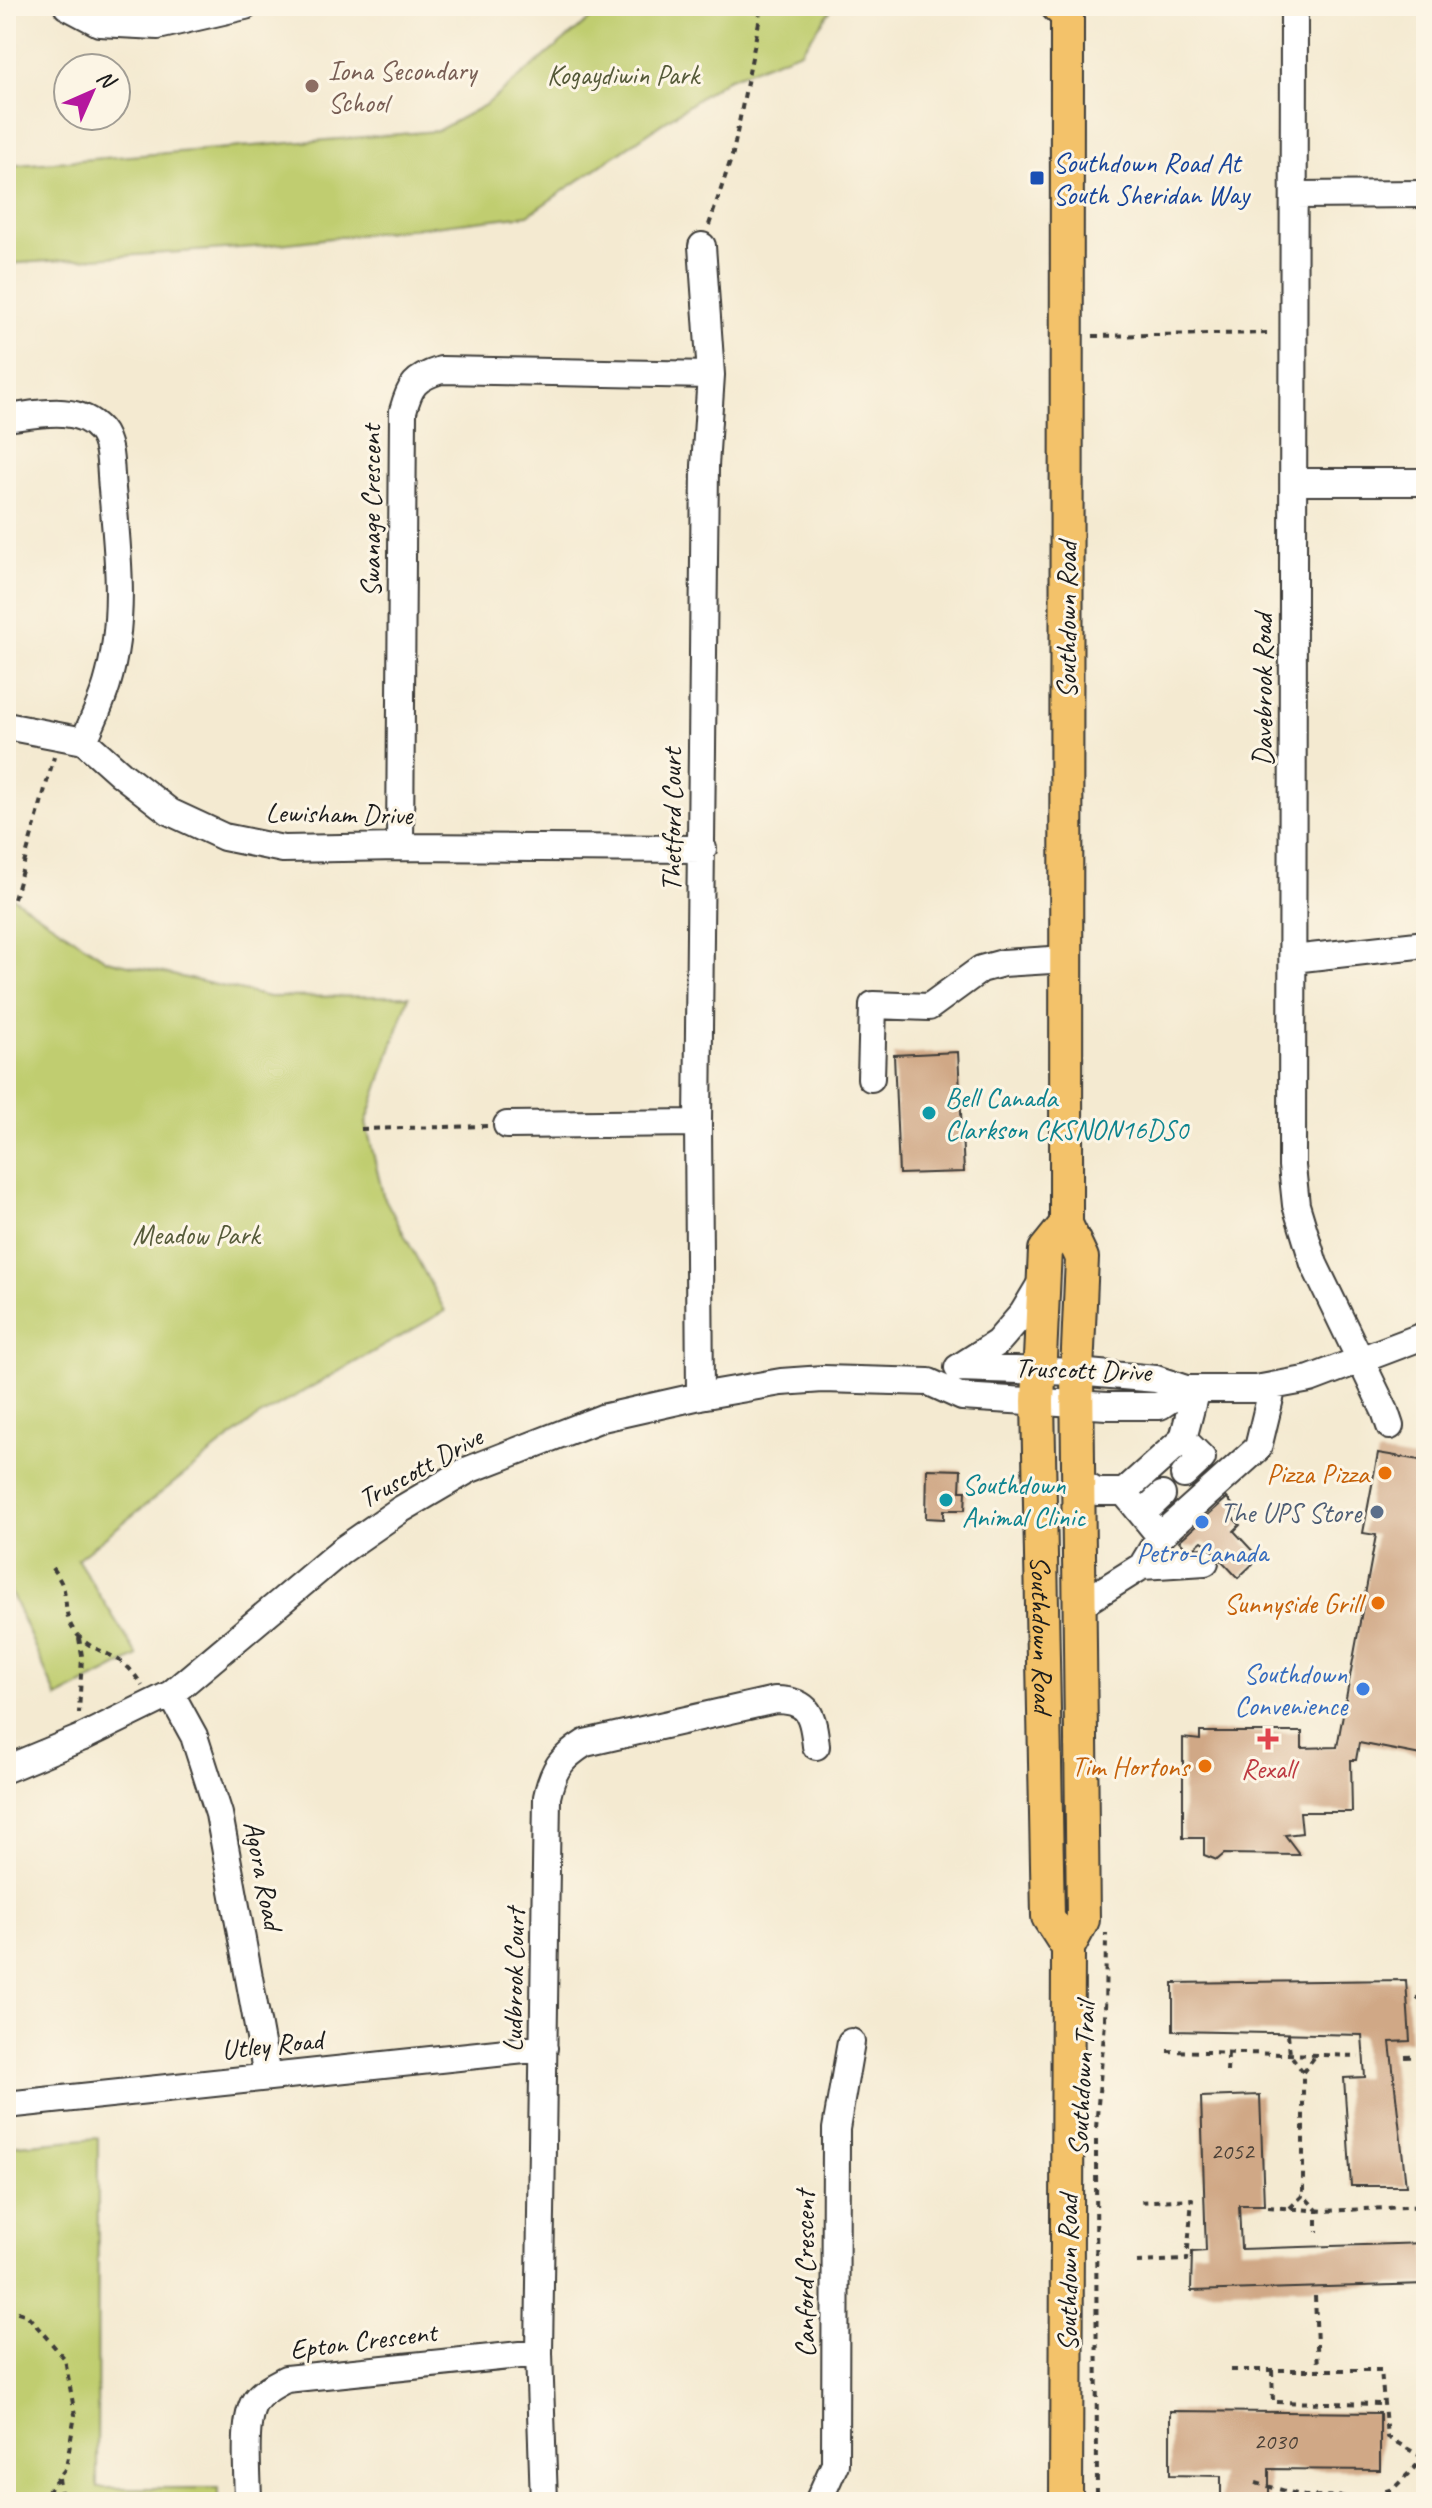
<svg xmlns="http://www.w3.org/2000/svg" width="1432" height="2508" viewBox="0 0 1432 2508" font-family="Caveat,sans-serif">
<style>
.green{fill:#c0cd6f;stroke:#6e7446;stroke-width:2}
.building{fill:#d0a886}
.lines{fill:none;stroke-linecap:round;stroke-linejoin:round}
.minor-casing{stroke:#3c3b37;stroke-width:30}
.major-casing{stroke:#3c3b37;stroke-width:36}
.path{stroke:#3c3b37;stroke-width:4;stroke-dasharray:6 6;stroke-linecap:butt}
.minor{stroke:#fff;stroke-width:26}
.major{stroke:#f3c26a;stroke-width:32}
.education-dot{fill:#8d6e63;stroke:#fcf5e5;stroke-width:3}
.transit-dot{fill:#1a4fb4;stroke:#fcf5e5;stroke-width:3}
.culture-dot{fill:#0f9aa8;stroke:#fcf5e5;stroke-width:3}
.food-dot{fill:#e8710a;stroke:#fcf5e5;stroke-width:3}
.service-dot{fill:#5c6f8a;stroke:#fcf5e5;stroke-width:3}
.shop-dot{fill:#3f7fe0;stroke:#fcf5e5;stroke-width:3}
.health-dot{fill:#e0444e;stroke:#fcf5e5;stroke-width:3}
.labels{text-anchor:middle;stroke-width:6;stroke-linejoin:round;paint-order:stroke}
.number-label{font-size:24px;fill:#493f36}
.education-label{font-size:28px;fill:#785e54;stroke:#fcf5e5;text-anchor:start}
.park-label{font-size:28px;fill:#555a39;stroke:#fcf5e5}
.transit-label{font-size:28px;fill:#164399;stroke:#fcf5e5;text-anchor:start}
.street-label{font-size:28px;fill:#1c1c1c;stroke:#fcf5e5}
.culture-label{font-size:28px;fill:#0d838f;stroke:#fcf5e5;text-anchor:start}
.food-label{font-size:28px;fill:#c56008;stroke:#fcf5e5;text-anchor:end}
.service-label{font-size:28px;fill:#4e5e75;stroke:#fcf5e5;text-anchor:end}
.shop-label{font-size:28px;fill:#366cbe;stroke:#fcf5e5}
.health-label{font-size:28px;fill:#be3a42;stroke:#fcf5e5}
</style>
<rect width="100%" height="100%" fill="#fcf5e5"/>
<filter id="ink" filterUnits="userSpaceOnUse"><feTurbulence type="fractalNoise" baseFrequency=".0125" numOctaves="2"/><feDisplacementMap in="SourceGraphic" scale="16" xChannelSelector="R" yChannelSelector="G"/><feConvolveMatrix kernelMatrix="1 2 1 2 8 2 1 2 1" color-interpolation-filters="sRGB"/></filter>
<filter id="wash" filterUnits="userSpaceOnUse"><feTurbulence type="fractalNoise" baseFrequency=".006" numOctaves="4" result="noise"/><feDisplacementMap in="SourceGraphic" scale="32" xChannelSelector="R" yChannelSelector="G"/><feGaussianBlur stdDeviation="1.8" result="paint"/><feColorMatrix in="noise" values="0 0 0 0 0 0 0 0 0 0 0 0 0 0 0 0 0 1.4 0 .05"/><feComposite in="paint" operator="in"/></filter>
<g filter="url(#wash)">
<rect width="100%" height="100%" fill="#f4ead1"/>
<path class="green" d="M 606,6 L 834,6 L 801,51 L 727,79 L 528,215 L 254,247 L 6,264 L 6,166 L 437,131 L 487,104 Z
M 6,893 L 107,960 L 269,997 L 409,996 L 366,1123 L 383,1195 L 445,1311 L 255,1419 L 77,1559 L 138,1656 L 57,1698 L 6,1581 Z
M 98,2138 L 97,2488 L 218,2488 L 218,2502 L 6,2502 L 6,2146 Z"/>
<g id="blocks">
<path class="building" d="M 958,1052 L 964,1172 L 899,1174 L 894,1055 Z
M 1378,1453 L 1426,1461 L 1426,1756 L 1359,1743 L 1356,1760 L 1351,1760 L 1352,1812 L 1300,1812 L 1302,1833 L 1285,1835 L 1300,1855 L 1224,1854 L 1217,1860 L 1204,1855 L 1204,1838 L 1183,1838 L 1183,1738 L 1200,1740 L 1200,1732 L 1302,1732 L 1302,1748 L 1337,1747 L 1376,1535 L 1363,1533 Z
M 927,1469 L 961,1470 L 960,1491 L 966,1491 L 965,1510 L 944,1510 L 944,1519 L 926,1518 Z
M 1227,1498 L 1237,1510 L 1230,1515 L 1240,1525 L 1234,1531 L 1259,1558 L 1238,1578 L 1221,1560 L 1218,1553 L 1202,1541 L 1195,1547 L 1185,1547 L 1179,1541 Z
M 1406,1980 L 1410,2041 L 1390,2042 L 1406,2186 L 1351,2186 L 1344,2078 L 1365,2077 L 1362,2035 L 1173,2031 L 1173,1983 Z
M 1260,2095 L 1264,2205 L 1239,2205 L 1241,2249 L 1426,2243 L 1426,2284 L 1191,2291 L 1192,2252 L 1206,2251 L 1201,2097 Z
M 1170,2411 L 1380,2413 L 1380,2470 L 1269,2469 L 1269,2502 L 1221,2502 L 1221,2476 L 1170,2475 Z"/>
</g>
</g>
<g filter="url(#ink)">
<use href="#blocks" fill-opacity="0" stroke="#3c3b37" stroke-width="2"/>
<g class="lines">
<defs>
<path id="minor" d="M 67,6 L 99,23 L 158,26 L 245,6
M 1294,6 L 1292,1166 L 1296,1205 L 1314,1264 L 1385,1411 L 1390,1426
M 1295,195 L 1426,194
M 6,418 C 35,415 77,403 100,430 C 112,444 110,472 112,489 C 118,554 126,620 107,684 C 101,704 92,722 84,741
M 1294,482 L 1426,482
M 6,726 L 84,741 L 121,774 L 170,812 L 224,837 L 283,849 L 400,847 L 703,849
M 400,847 L 403,411 C 410,385 415,378 441,370 L 711,375
M 1293,959 L 1426,944
M 871,1078 L 873,1005 L 929,1007 L 981,969 L 1003,963 L 1067,959
M 507,1125 L 698,1123
M 958,1368 L 1077,1372 L 1156,1379 L 1186,1389 L 1256,1389 L 1310,1379 L 1426,1335
M 958,1368 L 997,1343 L 1023,1313 L 1044,1278
M 700,1396 L 698,1123 L 705,466 L 711,375 L 702,246
M 1183,1439 L 1202,1458 L 1184,1475
M 1079,1482 L 1097,1492 L 1124,1492 L 1160,1536 L 1142,1566 L 1080,1605
M 1124,1492 L 1183,1439 L 1196,1389
M 1142,1514 L 1162,1495
M 1160,1536 L 1258,1448 L 1273,1386
M 1142,1566 L 1205,1562
M 171,1694 L 194,1736 L 219,1814 L 267,2076
M 6,1769 L 81,1738 L 171,1694 L 341,1551 L 400,1510 L 468,1470 L 602,1418 L 700,1396 L 781,1382 L 823,1379 L 929,1382 L 962,1397 L 1107,1406 L 1160,1406 L 1186,1389
M 6,2105 L 544,2048
M 248,2502 C 248,2477 242,2421 255,2401 C 263,2390 275,2385 286,2379 L 539,2353
M 544,2502 L 539,2353 L 547,1797 C 553,1769 561,1758 585,1743 L 775,1700 C 810,1700 813,1716 816,1746
M 818,2502 L 835,2464 L 836,2129 L 851,2042"/>
<g id="major">
<path d="M 1057,6 L 1067,15 L 1066,1224 L 1082,1258 L 1077,1372 L 1083,1920 L 1068,1948 L 1066,2502"/>
<path id="s1" d="M 1066,1224 L 1045,1250 L 1038,1401 L 1048,1917 L 1068,1948"/>
</g>
</defs>
<use href="#minor" class="minor-casing"/>
<use href="#major" class="major-casing"/>
<path class="path" d="M 709,225 L 733,153 L 760,17 L 759,6
M 1093,336 L 1272,333
M 14,899 L 54,757
M 361,1129 L 487,1126
M 52,1568 C 57,1575 62,1582 64,1590 C 67,1605 65,1619 75,1632 C 96,1658 121,1648 142,1686
M 79,1638 L 82,1656 L 79,1713
M 1416,1998 L 1426,1997
M 1288,2034 L 1290,2054 L 1303,2072 L 1303,2195
M 1167,2051 L 1359,2056
M 1405,2057 L 1426,2056
M 1227,2072 L 1228,2053
M 1303,2072 L 1316,2055
M 1096,2128 L 1105,2022 L 1106,1933
M 1096,2140 L 1097,2502
M 1268,2207 L 1325,2211 L 1426,2206
M 1290,2208 L 1303,2195 L 1317,2210 L 1317,2232
M 1137,2262 L 1187,2260 L 1192,2199 L 1137,2202
M 1315,2296 L 1318,2370
M 6,2308 L 27,2315 L 65,2359 L 75,2415 L 66,2468 L 40,2502
M 1231,2370 L 1381,2370 L 1387,2437 L 1424,2458 L 1426,2462
M 1272,2370 L 1273,2402 L 1384,2404
M 59,2478 L 62,2502
M 1256,2483 L 1304,2496 L 1366,2497 L 1393,2489 L 1424,2458"/>
<use href="#minor" class="minor"/>
<use href="#major" class="major"/>
</g>
</g>
<circle class="education-dot" cx="312" cy="86" r="8"/>
<rect class="transit-dot" x="1029" y="170" width="16" height="16" rx="4"/>
<g class="culture-dot">
<circle cx="929" cy="1113" r="8"/>
<circle cx="946" cy="1500" r="8"/>
</g>
<g class="food-dot">
<circle cx="1385" cy="1473" r="8"/>
<circle cx="1378" cy="1603" r="8"/>
<circle cx="1205" cy="1766" r="8"/>
</g>
<circle class="service-dot" cx="1377" cy="1512" r="8"/>
<g class="shop-dot">
<circle cx="1202" cy="1522" r="8"/>
<circle cx="1363" cy="1689" r="8"/>
</g>
<path class="health-dot" d="M1264 1727h8v8h8v8h-8v8h-8v-8h-8v-8h8z"/>
<g class="labels">
<g class="number-label">
<text x="1232" y="2159">2052</text>
<text x="1275" y="2449">2030</text>
</g>
<g class="education-label">
<text x="328" y="80">Iona Secondary<tspan x="328" dy="32">School</tspan></text>
</g>
<g class="park-label">
<text x="623" y="84">Kogaydiwin Park</text>
<text x="196" y="1244">Meadow Park</text>
</g>
<g class="transit-label">
<text x="1053" y="172">Southdown Road At<tspan x="1053" dy="32">South Sheridan Way</tspan></text>
</g>
<g class="street-label">
<text transform="translate(370 511) rotate(-90)" y="10">Swanage Crescent</text>
<text transform="translate(1066 620) rotate(-90)" y="10">Southdown Road</text>
<text transform="translate(1262 690) rotate(-90)" y="10">Davebrook Road</text>
<text transform="translate(339 813) rotate(1)" y="10">Lewisham Drive</text>
<text transform="translate(671 820) rotate(-90)" y="10">Thetford Court</text>
<text transform="translate(1083 1369) rotate(2)" y="10">Truscott Drive</text>
<text transform="translate(420 1467) rotate(-29)" y="10">Truscott Drive</text>
<text dy="10" stroke="none"><textPath href="#s1" startOffset="418">Southdown Road</textPath></text>
<text transform="translate(264 1875) rotate(79)" y="10">Agora Road</text>
<text transform="translate(513 1980) rotate(-89)" y="10">Ludbrook Court</text>
<text transform="translate(272 2044) rotate(-6)" y="10">Utley Road</text>
<text transform="translate(1081 2079) rotate(-87)" y="10">Southdown Trail</text>
<text transform="translate(1067 2273) rotate(-90)" y="10">Southdown Road</text>
<text transform="translate(804 2274) rotate(-90)" y="10">Canford Crescent</text>
<text transform="translate(363 2340) rotate(-7)" y="10">Epton Crescent</text>
</g>
<g class="culture-label">
<text x="945" y="1107">Bell Canada<tspan x="945" dy="32">Clarkson CKSNON16DS0</tspan></text>
<text x="962" y="1494">Southdown<tspan x="962" dy="32">Animal Clinic</tspan></text>
</g>
<g class="food-label">
<text x="1369" y="1483">Pizza Pizza</text>
<text x="1362" y="1613">Sunnyside Grill</text>
<text x="1189" y="1776">Tim Hortons</text>
</g>
<g class="service-label">
<text x="1361" y="1522">The UPS Store</text>
</g>
<g class="shop-label">
<text x="1202" y="1562">Petro-Canada</text>
<text x="1347" y="1683" text-anchor="end">Southdown<tspan x="1347" dy="32">Convenience</tspan></text>
</g>
<g class="health-label">
<text x="1268" y="1778">Rexall</text>
</g>
</g>
<rect width="1432" height="2508" fill="none" stroke="#fcf5e5" stroke-width="32"/>
<g transform="translate(92 92) rotate(45)"><circle r="38" fill="#fcf5e5" stroke="#a29e95" stroke-width="2"/>
<path d="M0-6L14 30L0 20L-14 30Z" fill="#b5179e"/>
<text y="-12" font-size="22" font-weight="bold" text-anchor="middle" fill="#1c1c1c">N</text>
</g>
</svg>
